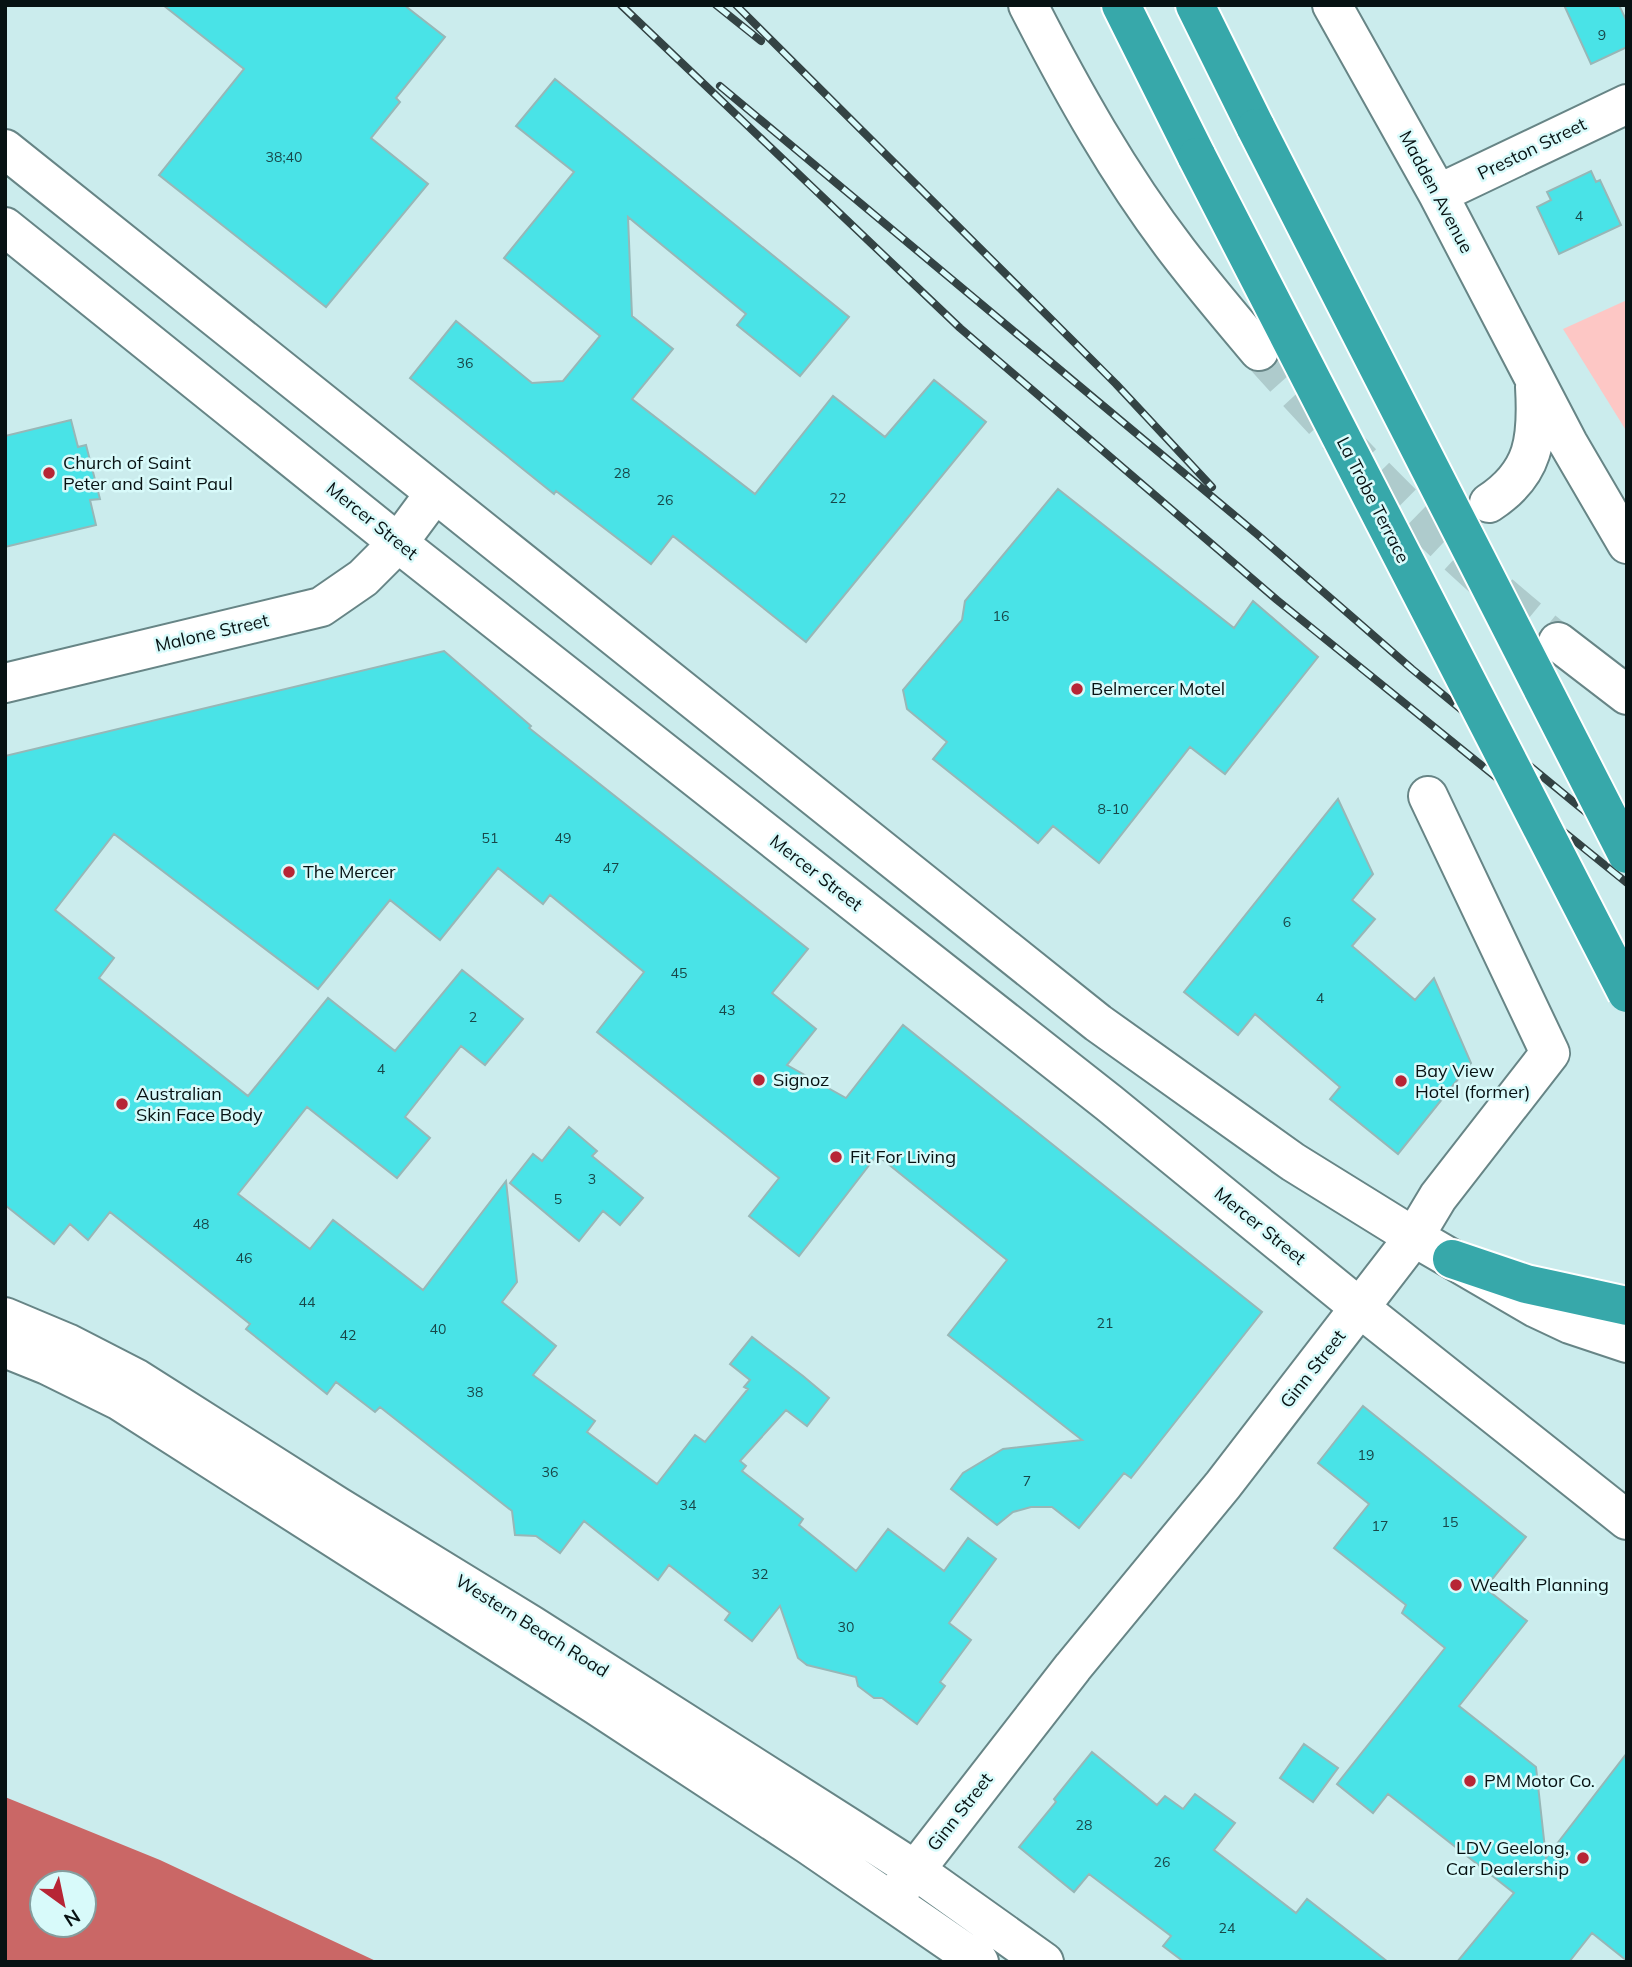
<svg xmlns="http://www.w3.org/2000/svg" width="1632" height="1967" viewBox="0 0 1632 1967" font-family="Mulish,sans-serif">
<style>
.green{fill:#fdc7c5}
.water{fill:#ca6766;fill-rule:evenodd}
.building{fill:#49e3e7;stroke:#97b7b7;stroke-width:2}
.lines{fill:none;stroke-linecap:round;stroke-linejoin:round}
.street-tunnel{stroke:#aecbcc;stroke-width:38;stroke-dasharray:38 19;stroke-linecap:butt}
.street-casing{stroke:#678586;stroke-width:42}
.secondary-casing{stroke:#678586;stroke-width:42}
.highway-casing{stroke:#fff;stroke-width:42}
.street{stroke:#fff;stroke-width:38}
.secondary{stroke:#fff;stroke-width:38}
.highway{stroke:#37a8aa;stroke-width:38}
.rail-casing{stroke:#334344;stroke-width:8}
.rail{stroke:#d8fafa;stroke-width:5;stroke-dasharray:16;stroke-linecap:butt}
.highway-bridge-casing{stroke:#fff;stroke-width:42;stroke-linecap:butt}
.highway-bridge{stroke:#37a8aa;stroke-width:38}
.poi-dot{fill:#b72535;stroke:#d8fafa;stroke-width:2.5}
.labels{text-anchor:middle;stroke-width:5;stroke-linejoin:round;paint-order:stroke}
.number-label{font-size:14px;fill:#184648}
.street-label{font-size:18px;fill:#071213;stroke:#d8fafa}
.poi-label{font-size:18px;fill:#071213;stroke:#d8fafa;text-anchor:start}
</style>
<rect width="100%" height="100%" fill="#cbeced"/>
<path class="green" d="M 1627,300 L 1627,432 L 1563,329 Z"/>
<path class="water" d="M 5,1797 L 160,1860 L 378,1962 L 5,1962 ZM 42,1883 L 84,1883 L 84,1925 L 42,1925 Z"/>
<path class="building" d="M 163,5 L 404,5 L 445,37 L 396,98 L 400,102 L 371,138 L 428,184 L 326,307 L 159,175 L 244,69 Z
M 1564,5 L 1619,5 L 1627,22 L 1627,47 L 1591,64 Z
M 555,79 L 849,317 L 800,376 L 737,325 L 746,314 L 628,217 L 632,316 L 673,349 L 632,399 L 755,494 L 833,396 L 885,437 L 934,380 L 986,422 L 806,642 L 673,536 L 651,564 L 556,491 L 554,494 L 410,378 L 456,321 L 532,383 L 563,381 L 600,336 L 504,258 L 574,172 L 516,126 Z
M 1591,171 L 1596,182 L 1600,180 L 1621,225 L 1559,254 L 1537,207 L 1551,200 L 1547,192 Z
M 71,420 L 78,447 L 86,445 L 100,499 L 90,500 L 96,525 L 5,547 L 5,436 Z
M 1058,489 L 1234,628 L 1253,601 L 1318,657 L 1225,774 L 1190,747 L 1099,863 L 1053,826 L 1038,843 L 933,759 L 947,742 L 907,709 L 903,690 L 962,620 L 965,601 Z
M 444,651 L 531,726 L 529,728 L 808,949 L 772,993 L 816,1029 L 787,1065 L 846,1098 L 903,1025 L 1262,1312 L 1131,1478 L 1124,1473 L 1079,1528 L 1052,1507 L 1031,1507 L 1013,1512 L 997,1525 L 951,1489 L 963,1473 L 1003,1449 L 1082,1440 L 948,1335 L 1007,1260 L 877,1155 L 799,1256 L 749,1216 L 779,1178 L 597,1032 L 644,972 L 550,895 L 543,904 L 498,868 L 440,940 L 390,900 L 318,989 L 114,834 L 55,910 L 114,958 L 99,978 L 248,1096 L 328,998 L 395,1051 L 462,970 L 523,1019 L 485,1065 L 461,1046 L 405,1117 L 430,1138 L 397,1178 L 307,1107 L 238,1194 L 310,1249 L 333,1220 L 423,1290 L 506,1181 L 517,1282 L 502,1302 L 556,1346 L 533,1375 L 595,1421 L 587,1432 L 657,1484 L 695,1435 L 705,1442 L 748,1389 L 744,1387 L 750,1380 L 730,1364 L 752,1337 L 803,1376 L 829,1398 L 807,1426 L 786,1410 L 740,1461 L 746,1466 L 742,1471 L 803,1519 L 799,1525 L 856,1571 L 888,1529 L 944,1571 L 968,1538 L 996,1559 L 949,1623 L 971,1640 L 940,1682 L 945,1686 L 917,1724 L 882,1698 L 874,1698 L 858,1686 L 856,1677 L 807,1665 L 798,1658 L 780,1606 L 752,1641 L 725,1620 L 730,1613 L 669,1565 L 658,1580 L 584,1521 L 560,1553 L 536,1536 L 515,1535 L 512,1511 L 380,1407 L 375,1412 L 336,1382 L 327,1394 L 246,1329 L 250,1324 L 110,1212 L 88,1240 L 70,1224 L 54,1244 L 5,1205 L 5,756 Z
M 1338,799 L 1373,874 L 1352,900 L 1375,919 L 1352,946 L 1415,1000 L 1434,978 L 1471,1063 L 1398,1154 L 1330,1099 L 1340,1087 L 1255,1014 L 1238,1035 L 1184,992 Z
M 569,1127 L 597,1151 L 592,1156 L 643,1198 L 620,1225 L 603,1211 L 579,1241 L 510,1183 L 533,1154 L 542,1161 Z
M 1363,1406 L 1526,1537 L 1485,1588 L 1527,1621 L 1459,1706 L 1536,1767 L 1546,1858 L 1627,1753 L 1627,1961 L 1592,1933 L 1569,1962 L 1457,1962 L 1514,1893 L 1388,1794 L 1373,1813 L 1337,1784 L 1445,1648 L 1402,1613 L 1406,1605 L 1334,1548 L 1369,1504 L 1318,1463 Z
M 1304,1744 L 1338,1768 L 1313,1802 L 1280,1778 Z
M 1092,1752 L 1157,1805 L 1165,1796 L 1183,1809 L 1195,1794 L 1235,1823 L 1214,1850 L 1296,1913 L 1307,1899 L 1388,1962 L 1184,1962 L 1163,1946 L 1171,1936 L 1089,1874 L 1074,1892 L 1019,1847 L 1056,1802 L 1054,1799 Z"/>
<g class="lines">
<path class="street-tunnel" d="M 1259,351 C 1351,454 1450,556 1558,642"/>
<defs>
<path id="street" d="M 1028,5 C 1072,91 1119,175 1178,252 C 1204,286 1232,319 1259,351
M 1332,5 L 1438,194 L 1568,443 L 1627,544
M 1438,194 L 1627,104
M 1489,503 C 1535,473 1538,438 1535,387
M 1558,642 L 1627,695
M 5,683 L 321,607 L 363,578 L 398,543
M 895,1896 L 1073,1667 L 1223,1485 L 1414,1237 L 1438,1197 L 1550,1053 L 1428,796"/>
<path id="secondary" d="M 5,149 L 1098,1023 L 1293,1162 L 1414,1237 L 1536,1308 L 1570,1324 L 1627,1343
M 5,227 L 398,543 L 1109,1103 L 1360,1308 L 1627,1520
M 398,543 L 435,493
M 5,1317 L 67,1343 L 137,1379 L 337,1506 L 531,1625 L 853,1830 L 915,1870 L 1044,1962
M 5,1348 L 47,1365 L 120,1401 L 596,1705 L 809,1845 L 979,1962"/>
<path id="highway" d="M 1121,5 L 1197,157
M 1195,5 L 1256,128
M 1452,1259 L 1526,1284 L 1627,1306"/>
</defs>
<use href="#street" class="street-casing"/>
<use href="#secondary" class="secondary-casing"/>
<use href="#highway" class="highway-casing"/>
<use href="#street" class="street"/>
<use href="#secondary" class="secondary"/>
<use href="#highway" class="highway"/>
<defs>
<path id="rail" d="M 621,5 L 960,328 L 1277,600 L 1627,883
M 716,5 L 761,41
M 736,5 L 1116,384 L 1212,487
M 720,86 L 1258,535 L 1412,669 L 1627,846"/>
</defs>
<use href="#rail" class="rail-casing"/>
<use href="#rail" class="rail"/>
<defs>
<path id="highway-bridge" d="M 1256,128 L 1627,854
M 1197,157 L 1627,993"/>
</defs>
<use href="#highway-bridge" class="highway-bridge-casing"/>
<use href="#highway-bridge" class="highway-bridge"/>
</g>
<g class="poi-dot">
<circle cx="49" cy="473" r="7"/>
<circle cx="1077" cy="689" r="7"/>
<circle cx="289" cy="872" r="7"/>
<circle cx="759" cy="1080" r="7"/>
<circle cx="1401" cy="1081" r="7"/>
<circle cx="122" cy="1104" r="7"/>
<circle cx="836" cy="1157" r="7"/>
<circle cx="1456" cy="1585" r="7"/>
<circle cx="1470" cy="1781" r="7"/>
<circle cx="1583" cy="1858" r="7"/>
</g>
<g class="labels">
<g class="number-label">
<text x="1602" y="40">9</text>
<text x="284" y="162">38;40</text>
<text x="1579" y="221">4</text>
<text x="465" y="368">36</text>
<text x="622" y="478">28</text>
<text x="838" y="503">22</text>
<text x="665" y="505">26</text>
<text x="1001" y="621">16</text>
<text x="1113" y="814">8-10</text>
<text x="490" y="843">51</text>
<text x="563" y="843">49</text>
<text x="611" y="873">47</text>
<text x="1287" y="927">6</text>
<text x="679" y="978">45</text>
<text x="1320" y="1003">4</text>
<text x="727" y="1015">43</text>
<text x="473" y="1022">2</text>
<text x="381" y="1074">4</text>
<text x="592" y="1184">3</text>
<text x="558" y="1204">5</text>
<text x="201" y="1229">48</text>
<text x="244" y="1263">46</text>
<text x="307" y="1307">44</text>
<text x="1105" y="1328">21</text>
<text x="438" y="1334">40</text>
<text x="348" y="1340">42</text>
<text x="475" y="1397">38</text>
<text x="1366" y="1460">19</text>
<text x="550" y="1477">36</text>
<text x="1027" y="1486">7</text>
<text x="688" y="1510">34</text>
<text x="1450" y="1527">15</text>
<text x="1380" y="1531">17</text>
<text x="760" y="1579">32</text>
<text x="846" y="1632">30</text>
<text x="1084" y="1830">28</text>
<text x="1162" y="1867">26</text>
<text x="1227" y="1933">24</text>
</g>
<g class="street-label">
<text transform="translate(1532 149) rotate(-26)" y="6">Preston Street</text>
<text transform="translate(1436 192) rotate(62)" y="6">Madden Avenue</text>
<text transform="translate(1373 500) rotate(63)" y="6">La Trobe Terrace</text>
<text transform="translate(372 521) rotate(39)" y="6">Mercer Street</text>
<text transform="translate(212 633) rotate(-13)" y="6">Malone Street</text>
<text transform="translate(816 873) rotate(38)" y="6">Mercer Street</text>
<text transform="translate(1260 1226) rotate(39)" y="6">Mercer Street</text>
<text transform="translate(1313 1369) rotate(-52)" y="6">Ginn Street</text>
<text transform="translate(532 1626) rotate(32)" y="6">Western Beach Road</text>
<text transform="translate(960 1812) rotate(-52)" y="6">Ginn Street</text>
</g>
<g class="poi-label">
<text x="63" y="469">Church of Saint<tspan x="63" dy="21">Peter and Saint Paul</tspan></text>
<text x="1091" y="695">Belmercer Motel</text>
<text x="303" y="878">The Mercer</text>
<text x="1415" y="1077">Bay View<tspan x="1415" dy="21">Hotel (former)</tspan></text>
<text x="773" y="1086">Signoz</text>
<text x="136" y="1100">Australian<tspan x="136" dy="21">Skin Face Body</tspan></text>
<text x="850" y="1163">Fit For Living</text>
<text x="1470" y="1591">Wealth Planning</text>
<text x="1484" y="1787">PM Motor Co.</text>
<text x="1569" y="1854" text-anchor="end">LDV Geelong,<tspan x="1569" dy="21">Car Dealership</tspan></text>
</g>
</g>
<rect width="1632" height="1967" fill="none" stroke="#071213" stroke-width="14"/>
<g transform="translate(63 1904) rotate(147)"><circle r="33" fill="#d8fafa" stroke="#849d9e" stroke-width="2"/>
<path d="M0-5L12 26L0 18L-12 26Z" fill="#b72535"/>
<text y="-10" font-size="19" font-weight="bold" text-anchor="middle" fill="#071213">N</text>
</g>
</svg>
